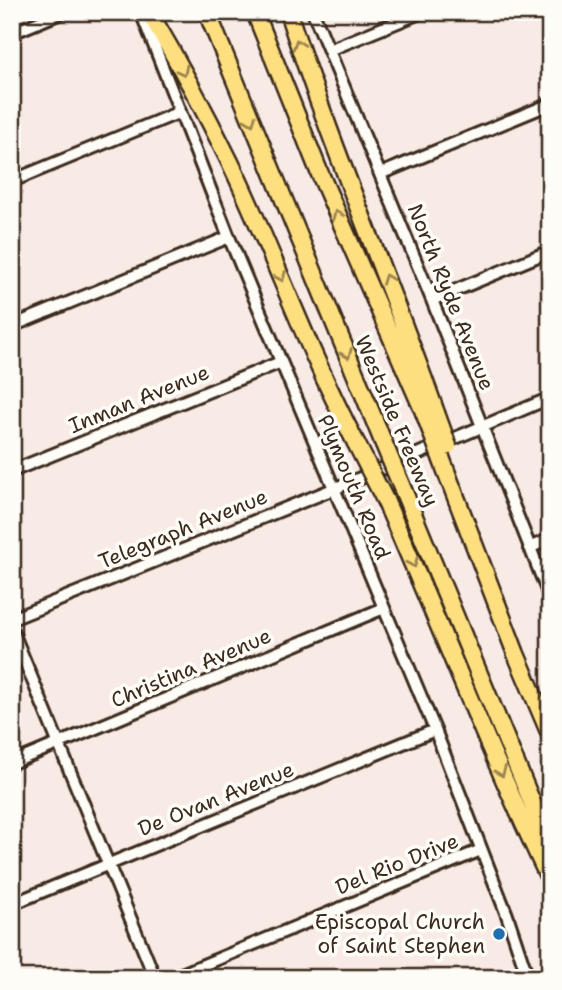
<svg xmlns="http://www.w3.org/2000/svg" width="562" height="990" viewBox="0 0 562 990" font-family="'Shantell Sans',sans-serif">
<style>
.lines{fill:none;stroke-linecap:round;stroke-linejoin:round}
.minor-casing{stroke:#3b2a1e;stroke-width:16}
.highway-casing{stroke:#3b2a1e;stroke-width:21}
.minor{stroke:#fdfcf7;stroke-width:10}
.highway{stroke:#fedf80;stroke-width:16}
.highway-bridge-casing{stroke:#3b2a1e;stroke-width:21;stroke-linecap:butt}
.highway-bridge{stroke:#fedf80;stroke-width:16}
.oneway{stroke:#9c844f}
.poi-dot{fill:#1f6fb2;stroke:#fdfcf7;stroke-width:2.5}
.labels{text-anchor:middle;stroke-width:7;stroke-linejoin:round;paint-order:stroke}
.street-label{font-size:21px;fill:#3b2a1e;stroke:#fdfcf7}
.poi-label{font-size:21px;fill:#3b2a1e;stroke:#fdfcf7;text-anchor:end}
</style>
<rect width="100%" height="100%" fill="#f8ebe6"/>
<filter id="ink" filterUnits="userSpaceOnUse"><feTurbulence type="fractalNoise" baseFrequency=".0143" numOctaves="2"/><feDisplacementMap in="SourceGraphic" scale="14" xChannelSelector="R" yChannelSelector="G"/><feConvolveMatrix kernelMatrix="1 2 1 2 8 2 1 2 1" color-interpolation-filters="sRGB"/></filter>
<g filter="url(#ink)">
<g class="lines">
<defs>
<path id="minor" d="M 141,12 L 229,237 L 435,730 L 507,915 L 528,978
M 313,12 L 432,300 L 550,598
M 12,33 L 63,12
M 329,50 L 422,12
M 380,174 L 550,104
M 12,181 L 180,112
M 432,300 L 550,251
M 12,326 L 229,237
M 12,471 L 281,362
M 529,548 L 550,539
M 12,619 L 368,475 L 550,398
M 12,630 L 155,978
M 12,763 L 384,608
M 12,904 L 435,730
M 172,978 L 481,850"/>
<path id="highway" d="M 149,12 C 178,61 205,111 230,162 C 274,254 308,352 356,443
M 207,12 L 384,444
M 255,12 L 320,174 L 424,412
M 288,12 C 332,148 388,278 436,413
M 449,479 L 516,654 L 550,734
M 406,497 L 550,846
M 385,500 C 441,626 490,755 550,880"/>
</defs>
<use href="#minor" class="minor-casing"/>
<use href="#highway" class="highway-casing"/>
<use href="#minor" class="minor"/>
<use href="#highway" class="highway"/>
<defs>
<path id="highway-bridge" d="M 424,412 L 449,479
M 436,413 L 448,446
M 356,443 L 385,500
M 384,444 L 406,497"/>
</defs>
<use href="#highway-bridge" class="highway-bridge-casing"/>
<use href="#highway-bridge" class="highway-bridge"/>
</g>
<defs><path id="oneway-chevron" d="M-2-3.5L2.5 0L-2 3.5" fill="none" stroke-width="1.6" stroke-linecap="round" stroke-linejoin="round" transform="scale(1.75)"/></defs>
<g class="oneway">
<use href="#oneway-chevron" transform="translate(298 44) rotate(-108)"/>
<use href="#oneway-chevron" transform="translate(183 71) rotate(63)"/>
<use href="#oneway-chevron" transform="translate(251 121) rotate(68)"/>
<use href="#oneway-chevron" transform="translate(337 215) rotate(-114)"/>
<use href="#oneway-chevron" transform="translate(281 277) rotate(66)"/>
<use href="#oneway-chevron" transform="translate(387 279) rotate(-111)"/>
<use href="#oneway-chevron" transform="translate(347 354) rotate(68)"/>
<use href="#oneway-chevron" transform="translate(413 563) rotate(66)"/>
<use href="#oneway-chevron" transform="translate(501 772) rotate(68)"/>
</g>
</g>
<circle class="poi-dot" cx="499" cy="934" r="7"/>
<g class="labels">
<g class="street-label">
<text transform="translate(451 297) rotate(68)" y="7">North Ryde Avenue</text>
<text transform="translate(139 399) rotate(-22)" y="7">Inman Avenue</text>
<text transform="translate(397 421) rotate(67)" y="7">Westside Freeway</text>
<text transform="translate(354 487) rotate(67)" y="7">Plymouth Road</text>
<text transform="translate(183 529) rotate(-22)" y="7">Telegraph Avenue</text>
<text transform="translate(191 668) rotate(-23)" y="7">Christina Avenue</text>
<text transform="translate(216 799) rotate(-22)" y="7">De Ovan Avenue</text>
<text transform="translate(397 864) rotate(-22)" y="7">Del Rio Drive</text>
</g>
<g class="poi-label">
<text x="485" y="929">Episcopal Church<tspan x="485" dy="24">of Saint Stephen</tspan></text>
</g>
</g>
<rect width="562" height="990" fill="none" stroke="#fdfcf7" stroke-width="42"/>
<rect x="21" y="21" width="520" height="948" fill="none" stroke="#3b2a1e" stroke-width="2.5" filter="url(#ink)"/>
</svg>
